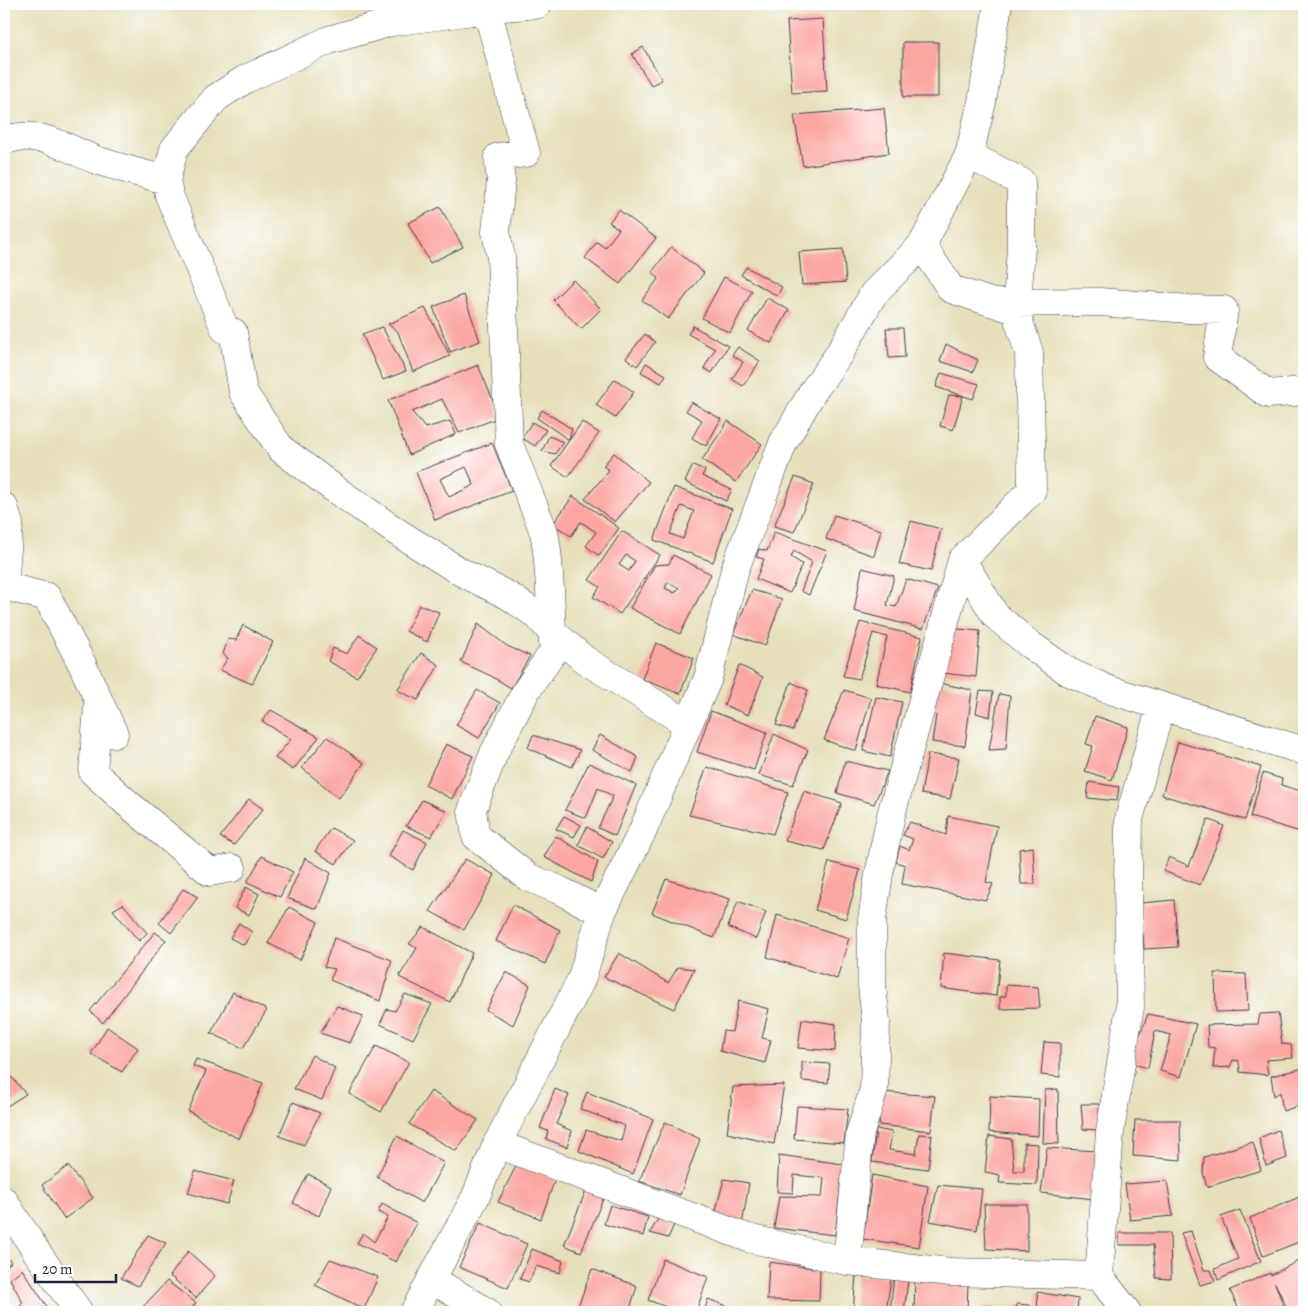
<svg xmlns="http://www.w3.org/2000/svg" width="1308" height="1316" viewBox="0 0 1308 1316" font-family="Alegreya,serif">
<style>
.building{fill:#fca6a1;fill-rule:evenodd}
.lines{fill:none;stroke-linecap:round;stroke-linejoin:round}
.minor-casing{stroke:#3f3e4e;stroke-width:29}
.tertiary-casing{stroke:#3f3e4e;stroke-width:29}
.minor{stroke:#fff;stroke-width:28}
.tertiary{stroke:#fff;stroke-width:28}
</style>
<rect width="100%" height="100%" fill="#fff"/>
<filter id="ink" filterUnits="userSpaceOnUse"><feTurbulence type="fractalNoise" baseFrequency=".02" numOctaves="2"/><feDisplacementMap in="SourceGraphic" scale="10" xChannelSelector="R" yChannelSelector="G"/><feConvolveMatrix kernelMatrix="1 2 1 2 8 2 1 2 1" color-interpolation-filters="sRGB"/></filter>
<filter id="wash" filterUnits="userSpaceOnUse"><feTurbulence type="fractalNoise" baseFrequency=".0096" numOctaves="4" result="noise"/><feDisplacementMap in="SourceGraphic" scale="20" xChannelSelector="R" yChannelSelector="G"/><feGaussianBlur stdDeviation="1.12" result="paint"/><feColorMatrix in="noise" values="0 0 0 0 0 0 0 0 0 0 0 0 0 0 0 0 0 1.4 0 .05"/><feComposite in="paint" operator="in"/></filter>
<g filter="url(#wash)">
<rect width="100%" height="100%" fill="#e6dfba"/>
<g id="blocks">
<path class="building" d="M 823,19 L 827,91 L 792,93 L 787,21 Z
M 903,42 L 938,42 L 938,97 L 903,97 Z
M 643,47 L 662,80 L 651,85 L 632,54 Z
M 884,108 L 889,153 L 803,166 L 794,115 Z
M 440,207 L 463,247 L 430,263 L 408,223 Z
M 619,210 L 656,238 L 620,284 L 585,258 L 597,242 L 605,248 L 619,229 L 609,222 Z
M 671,247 L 704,273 L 668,319 L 642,300 L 659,278 L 652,272 Z
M 843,249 L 846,282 L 802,285 L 799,252 Z
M 746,267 L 782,287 L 777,296 L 741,275 Z
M 724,277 L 752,291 L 730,333 L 702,318 Z
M 573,280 L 601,309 L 581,329 L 553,300 Z
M 464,295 L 480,341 L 450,352 L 433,307 Z
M 767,298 L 789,310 L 771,343 L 748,331 Z
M 425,308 L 450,356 L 413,372 L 398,332 L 388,324 Z
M 693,326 L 728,346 L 712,373 L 704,368 L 715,349 L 688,334 Z
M 382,327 L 406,371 L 383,380 L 362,334 Z
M 886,328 L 903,328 L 905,357 L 889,358 Z
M 645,334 L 655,342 L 637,366 L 626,358 Z
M 946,344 L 978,360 L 973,372 L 940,361 Z
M 738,347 L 760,361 L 743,386 L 732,379 L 743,362 L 732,355 Z
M 646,363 L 666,375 L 661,383 L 641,372 Z
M 478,365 L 500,417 L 459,433 L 442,399 L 412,412 L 425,428 L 450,421 L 456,434 L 409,455 L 388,400 L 435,383 Z
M 941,373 L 979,384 L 973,399 L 936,387 Z
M 615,379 L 634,392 L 615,418 L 596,405 Z
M 949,395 L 963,396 L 953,430 L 940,426 Z
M 691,402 L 721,419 L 706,446 L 692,438 L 702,420 L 686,411 Z
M 542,410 L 572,429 L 569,440 L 537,418 Z
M 728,421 L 762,444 L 736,482 L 702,460 Z
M 532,422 L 546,430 L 535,446 L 522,438 Z
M 582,422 L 599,433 L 568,477 L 551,466 Z
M 549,436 L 563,442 L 555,454 L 542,451 Z
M 492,443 L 512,491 L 435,520 L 416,472 ZM 466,467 L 474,485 L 449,497 L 440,479 Z
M 614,453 L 649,482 L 615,522 L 585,499 L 609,470 L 603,466 Z
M 693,465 L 705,470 L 702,476 L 732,490 L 726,501 L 685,482 Z
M 795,477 L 814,484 L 794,532 L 774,526 Z
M 674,487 L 732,509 L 713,562 L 654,540 ZM 681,506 L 694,511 L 683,539 L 670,534 Z
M 573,496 L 619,528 L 599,556 L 586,546 L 596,532 L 581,522 L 571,536 L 553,524 Z
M 834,515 L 881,530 L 874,556 L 826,539 Z
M 911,521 L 941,529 L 931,571 L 899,564 Z
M 622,531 L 660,555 L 620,614 L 593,597 L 600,587 L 589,580 ZM 626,555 L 635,561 L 629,571 L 619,565 Z
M 774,532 L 827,551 L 809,595 L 801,591 L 812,562 L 794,551 L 791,557 L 802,564 L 790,593 L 756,579 L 764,559 L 756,557 L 759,549 L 767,551 Z
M 673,555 L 711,574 L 680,634 L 630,608 L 655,565 L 669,564 ZM 668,582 L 679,588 L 675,593 L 665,588 Z
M 862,568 L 894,576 L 887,605 L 896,607 L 906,579 L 938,588 L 923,629 L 854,611 Z
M 752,590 L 782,599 L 765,646 L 733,634 Z
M 419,605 L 439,612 L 427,642 L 406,631 Z
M 860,622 L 922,637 L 910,692 L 876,684 L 887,637 L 873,633 L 859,679 L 843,676 Z
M 478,624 L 507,646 L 530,656 L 511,688 L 491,676 L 461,662 Z
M 243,625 L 273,642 L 252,684 L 220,670 L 228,658 L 223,654 L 228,639 L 236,640 Z
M 948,628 L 980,631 L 976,677 L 943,673 Z
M 359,635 L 377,647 L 357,677 L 328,661 L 333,648 L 347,654 Z
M 656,643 L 694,658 L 680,694 L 642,679 Z
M 421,653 L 439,665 L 418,700 L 397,690 Z
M 739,665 L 763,677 L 748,715 L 724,705 Z
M 791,682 L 808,690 L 793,730 L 776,725 Z
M 939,683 L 972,690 L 965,746 L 932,742 L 936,715 L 931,711 Z
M 477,690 L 500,703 L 479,738 L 456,725 Z
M 844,690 L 871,698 L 856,751 L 824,740 Z
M 980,691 L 993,692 L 990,717 L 976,713 Z
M 999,694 L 1010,696 L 1006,749 L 989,750 Z
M 876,697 L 902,702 L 890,757 L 863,751 Z
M 271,710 L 319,737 L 293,770 L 275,758 L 291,739 L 262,721 Z
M 711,711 L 767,732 L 754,770 L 697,752 Z
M 1095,716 L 1128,727 L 1112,780 L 1085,771 L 1093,746 L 1086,744 Z
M 774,734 L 808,750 L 793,785 L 759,775 Z
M 533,735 L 580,750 L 572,767 L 528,748 Z
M 600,735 L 638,757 L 632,772 L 592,750 Z
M 327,737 L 364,763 L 339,798 L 302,768 Z
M 1178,742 L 1261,767 L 1245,820 L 1162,795 Z
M 446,744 L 473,756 L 452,799 L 425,785 Z
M 928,754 L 959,758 L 950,799 L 921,794 Z
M 845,761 L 888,771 L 874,804 L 837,793 Z
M 589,763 L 636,785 L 615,836 L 598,828 L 613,796 L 598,788 L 586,818 L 565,810 Z
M 707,767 L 788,792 L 773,834 L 689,815 Z
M 1263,773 L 1282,779 L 1281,785 L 1304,792 L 1304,833 L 1250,817 Z
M 1089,782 L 1119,787 L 1117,801 L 1087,798 Z
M 804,791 L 842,803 L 824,850 L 785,841 Z
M 249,799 L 263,809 L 234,845 L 220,837 Z
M 422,800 L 446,811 L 431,837 L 406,826 Z
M 564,816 L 581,825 L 574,837 L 556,829 Z
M 948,816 L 997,826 L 986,882 L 993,884 L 986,900 L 902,884 L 905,865 L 896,862 L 900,846 L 909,850 L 913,839 L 903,835 L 910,822 L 946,835 Z
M 1208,819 L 1224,826 L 1200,885 L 1163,871 L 1169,857 L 1189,866 Z
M 587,827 L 612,842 L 603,859 L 578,845 Z
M 331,828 L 353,840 L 336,864 L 315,851 Z
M 403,830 L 427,842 L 413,870 L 389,856 Z
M 556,836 L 598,862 L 591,882 L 544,857 Z
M 1033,847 L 1035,884 L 1021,884 L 1019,849 Z
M 262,856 L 293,872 L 280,897 L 247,882 Z
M 305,858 L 331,873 L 317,909 L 287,898 Z
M 465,859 L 495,875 L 464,930 L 430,911 Z
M 829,862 L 860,870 L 846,919 L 815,910 Z
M 666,879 L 730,899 L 714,938 L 652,913 Z
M 246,887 L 259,894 L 249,915 L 235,908 Z
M 183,889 L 198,897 L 171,933 L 159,923 Z
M 1174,900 L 1178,947 L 1144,949 L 1141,903 Z
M 738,901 L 766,912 L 756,939 L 728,927 Z
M 123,904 L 147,933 L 139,941 L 113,910 Z
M 513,905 L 560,930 L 545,964 L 496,941 Z
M 289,907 L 318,922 L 300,960 L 268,943 Z
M 777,915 L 849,938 L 837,979 L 767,957 Z
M 239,923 L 252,932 L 244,945 L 230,938 Z
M 423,927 L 472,953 L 450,1002 L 399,977 L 417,948 L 409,944 Z
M 155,932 L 166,940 L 103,1023 L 90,1011 Z
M 334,938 L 392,960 L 380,1001 L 330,980 L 335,969 L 324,967 Z
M 619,953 L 668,983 L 678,967 L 694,969 L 674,1009 L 604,977 Z
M 944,953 L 1000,960 L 996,996 L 941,988 Z
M 506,972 L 530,985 L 513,1025 L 486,1010 Z
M 1215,973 L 1246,974 L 1248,1011 L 1216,1012 Z
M 1006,985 L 1038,987 L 1040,1008 L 1000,1009 L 1000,997 L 1006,996 Z
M 233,992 L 267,1010 L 243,1048 L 211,1033 Z
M 405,994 L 432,1004 L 413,1039 L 380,1024 L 387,1009 L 395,1011 Z
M 738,1001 L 769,1009 L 762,1038 L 771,1040 L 765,1063 L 720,1051 L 723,1031 L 732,1032 Z
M 337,1006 L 363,1016 L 350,1043 L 320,1033 Z
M 1278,1013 L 1282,1044 L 1291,1045 L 1293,1058 L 1266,1060 L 1268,1075 L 1240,1072 L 1239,1061 L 1233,1060 L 1230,1067 L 1213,1068 L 1215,1048 L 1208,1047 L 1207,1025 L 1258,1024 L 1260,1014 Z
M 1148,1014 L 1196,1024 L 1181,1077 L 1160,1071 L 1171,1035 L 1155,1031 L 1148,1068 L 1129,1063 Z
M 802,1019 L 836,1024 L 835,1051 L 798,1048 Z
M 107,1027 L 138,1048 L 122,1072 L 91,1054 Z
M 1044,1042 L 1060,1043 L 1060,1077 L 1041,1075 Z
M 376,1046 L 409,1062 L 381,1112 L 349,1094 Z
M 312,1055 L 335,1068 L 322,1100 L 294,1089 Z
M 196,1059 L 263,1083 L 239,1139 L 188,1111 L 206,1071 L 193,1066 Z
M 802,1062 L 830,1064 L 828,1083 L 802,1081 Z
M 4,1068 L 26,1094 L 4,1108 Z
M 1304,1068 L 1304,1104 L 1283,1111 L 1280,1092 L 1274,1096 L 1271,1076 Z
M 784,1085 L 774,1144 L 727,1133 L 733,1087 Z
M 555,1089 L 569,1095 L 556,1124 L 572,1131 L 567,1147 L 546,1139 L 548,1131 L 540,1128 Z
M 1058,1089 L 1059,1144 L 1043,1143 L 1045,1090 Z
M 431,1091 L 478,1120 L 456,1151 L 409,1124 Z
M 587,1092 L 653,1119 L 633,1174 L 579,1151 L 586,1130 L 621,1141 L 625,1126 L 580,1109 Z
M 881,1092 L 935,1096 L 931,1131 L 879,1125 Z
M 990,1096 L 1039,1099 L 1038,1136 L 989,1132 Z
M 293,1102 L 320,1113 L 304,1145 L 279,1136 Z
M 1081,1104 L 1099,1104 L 1099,1130 L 1083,1129 Z
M 797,1106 L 848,1109 L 844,1143 L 794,1139 Z
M 1135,1120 L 1180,1120 L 1181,1160 L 1133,1156 Z
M 665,1122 L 700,1139 L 680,1195 L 639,1181 Z
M 876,1129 L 892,1132 L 889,1150 L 916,1154 L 919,1134 L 932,1135 L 928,1169 L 872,1162 Z
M 1278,1130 L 1287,1158 L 1266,1166 L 1259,1138 Z
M 397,1136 L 444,1163 L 422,1203 L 377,1177 Z
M 989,1136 L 1011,1139 L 1014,1171 L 1024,1171 L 1024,1143 L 1038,1144 L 1037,1185 L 999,1183 L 1000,1175 L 985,1172 Z
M 1253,1142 L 1261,1170 L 1207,1187 L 1203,1173 L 1204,1157 Z
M 1047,1148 L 1098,1151 L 1094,1199 L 1041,1193 Z
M 779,1155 L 843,1164 L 835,1235 L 774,1228 L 779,1196 L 822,1197 L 824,1178 L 794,1175 L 793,1193 L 777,1192 Z
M 517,1164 L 555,1179 L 541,1219 L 498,1202 Z
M 68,1166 L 93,1198 L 64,1219 L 42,1185 Z
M 195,1171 L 234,1181 L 227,1204 L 188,1193 Z
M 308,1174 L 331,1186 L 319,1216 L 293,1203 Z
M 872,1175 L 928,1186 L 919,1247 L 863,1239 Z
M 724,1179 L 749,1183 L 742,1225 L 714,1218 Z
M 1167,1181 L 1173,1216 L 1130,1220 L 1125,1184 Z
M 938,1185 L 982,1189 L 977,1230 L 930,1221 Z
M 587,1188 L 605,1194 L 581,1252 L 564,1245 Z
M 1304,1195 L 1304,1240 L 1263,1256 L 1250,1218 Z
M 382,1204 L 417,1223 L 396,1262 L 357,1243 L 363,1233 L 374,1242 L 388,1217 L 378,1212 Z
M 984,1204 L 1027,1204 L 1027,1251 L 986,1249 Z
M 610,1205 L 648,1217 L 643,1236 L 604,1224 Z
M 1240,1210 L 1261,1261 L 1218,1280 L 1215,1269 L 1238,1259 L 1221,1217 Z
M 658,1219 L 674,1225 L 668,1238 L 650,1233 Z
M 480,1223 L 527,1244 L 508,1288 L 459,1267 Z
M 1191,1231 L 1204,1270 L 1211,1270 L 1215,1281 L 1200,1285 L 1181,1233 Z
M 1119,1233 L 1170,1233 L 1171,1279 L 1156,1278 L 1153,1245 L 1119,1245 Z
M 148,1235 L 166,1243 L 138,1286 L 121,1278 Z
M 532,1249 L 563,1261 L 560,1273 L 536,1266 L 529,1282 L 520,1279 Z
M 188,1251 L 215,1276 L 196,1298 L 170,1276 Z
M 4,1252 L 11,1262 L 4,1268 Z
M 1304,1258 L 1304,1312 L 1289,1312 L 1275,1283 L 1284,1307 L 1273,1312 L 1240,1312 L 1230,1290 L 1270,1273 L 1271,1275 Z
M 330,1259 L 378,1277 L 364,1309 L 315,1285 Z
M 663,1259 L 708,1277 L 696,1312 L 679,1312 L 648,1300 Z
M 769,1262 L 820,1269 L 819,1301 L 767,1300 Z
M 22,1269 L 48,1308 L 43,1312 L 14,1312 L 23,1303 L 10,1279 Z
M 592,1269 L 637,1286 L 629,1312 L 570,1312 L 571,1307 L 577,1309 Z
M 856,1275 L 891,1278 L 886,1312 L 853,1312 Z
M 894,1276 L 908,1280 L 904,1312 L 890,1312 Z
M 915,1276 L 968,1280 L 967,1312 L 914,1312 Z
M 167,1281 L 196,1303 L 188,1312 L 138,1312 Z
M 1037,1292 L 1078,1299 L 1077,1312 L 1038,1312 Z
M 708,1299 L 738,1310 L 737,1312 L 704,1312 Z
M 1017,1304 L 1030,1305 L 1030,1312 L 1015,1312 Z
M 984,1306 L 996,1307 L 995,1312 L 984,1312 Z"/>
</g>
</g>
<g filter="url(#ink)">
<use href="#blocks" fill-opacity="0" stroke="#3f3e4e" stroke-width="1"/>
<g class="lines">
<defs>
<path id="minor" d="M 538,4 L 503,7 L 391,22 L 329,40 L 244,80 L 216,98 L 174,149 L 166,180 L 169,195 L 225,329 L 233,332 L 243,392 L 281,449 L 336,490 L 397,532 L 461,572 L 509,596 L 538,616 L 551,631 L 585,660 L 688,724
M 487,9 L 526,153 L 498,157 L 501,181 L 496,232 L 501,257 L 509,444 L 544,532 C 552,571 549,612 554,651 L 526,691 L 494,753 L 472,810 L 476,836 L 528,877 L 559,890 L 602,912
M 4,140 C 41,129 65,148 99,161 C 121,168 143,174 166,180
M 969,155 L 1021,182 L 1021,248 L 1017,303
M 922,245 L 951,289 L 1015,310 L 1029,352 L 1032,490 L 962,560 L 995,615 L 1029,644 L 1069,672 L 1107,689 L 1304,751
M 996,303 L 1100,302 L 1189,309 L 1224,310 L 1217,357 L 1268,394 L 1304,391
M 4,507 L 9,524 L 4,586 L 47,597 L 82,664 L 114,734
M 98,706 L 93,772 L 127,803 L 210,872 L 232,868
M 497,1144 L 748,1238 L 829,1257 L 847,1261 L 951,1272 L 1099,1276
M 847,1261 L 860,1133 L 874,1089 L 876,1021 L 872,986 L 872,920 L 879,874 L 891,815 L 962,560
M 431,1279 L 487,1312
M 1127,1312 L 1099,1276 L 1110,1132 L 1130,1007 L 1128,887 L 1129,819 L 1161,706"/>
<path id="tertiary" d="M 4,1201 L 36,1251 L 79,1312
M 414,1312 L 476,1196 L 497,1144 L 581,980 L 602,912 L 643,830 L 708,678 L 735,569 L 783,443 L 812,393 L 839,354 L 874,293 L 922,245 L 969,155 L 982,102 L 998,4"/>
</defs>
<use href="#minor" class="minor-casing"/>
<use href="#tertiary" class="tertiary-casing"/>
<use href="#minor" class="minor"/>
<use href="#tertiary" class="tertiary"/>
</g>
</g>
<rect width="1308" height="1316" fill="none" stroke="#fff" stroke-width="20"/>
<path d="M35 1274v8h81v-8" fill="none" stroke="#22223b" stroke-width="2.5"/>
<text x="42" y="1274" font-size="15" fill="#22223b" stroke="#ffffff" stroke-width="4" paint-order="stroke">20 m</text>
</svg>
